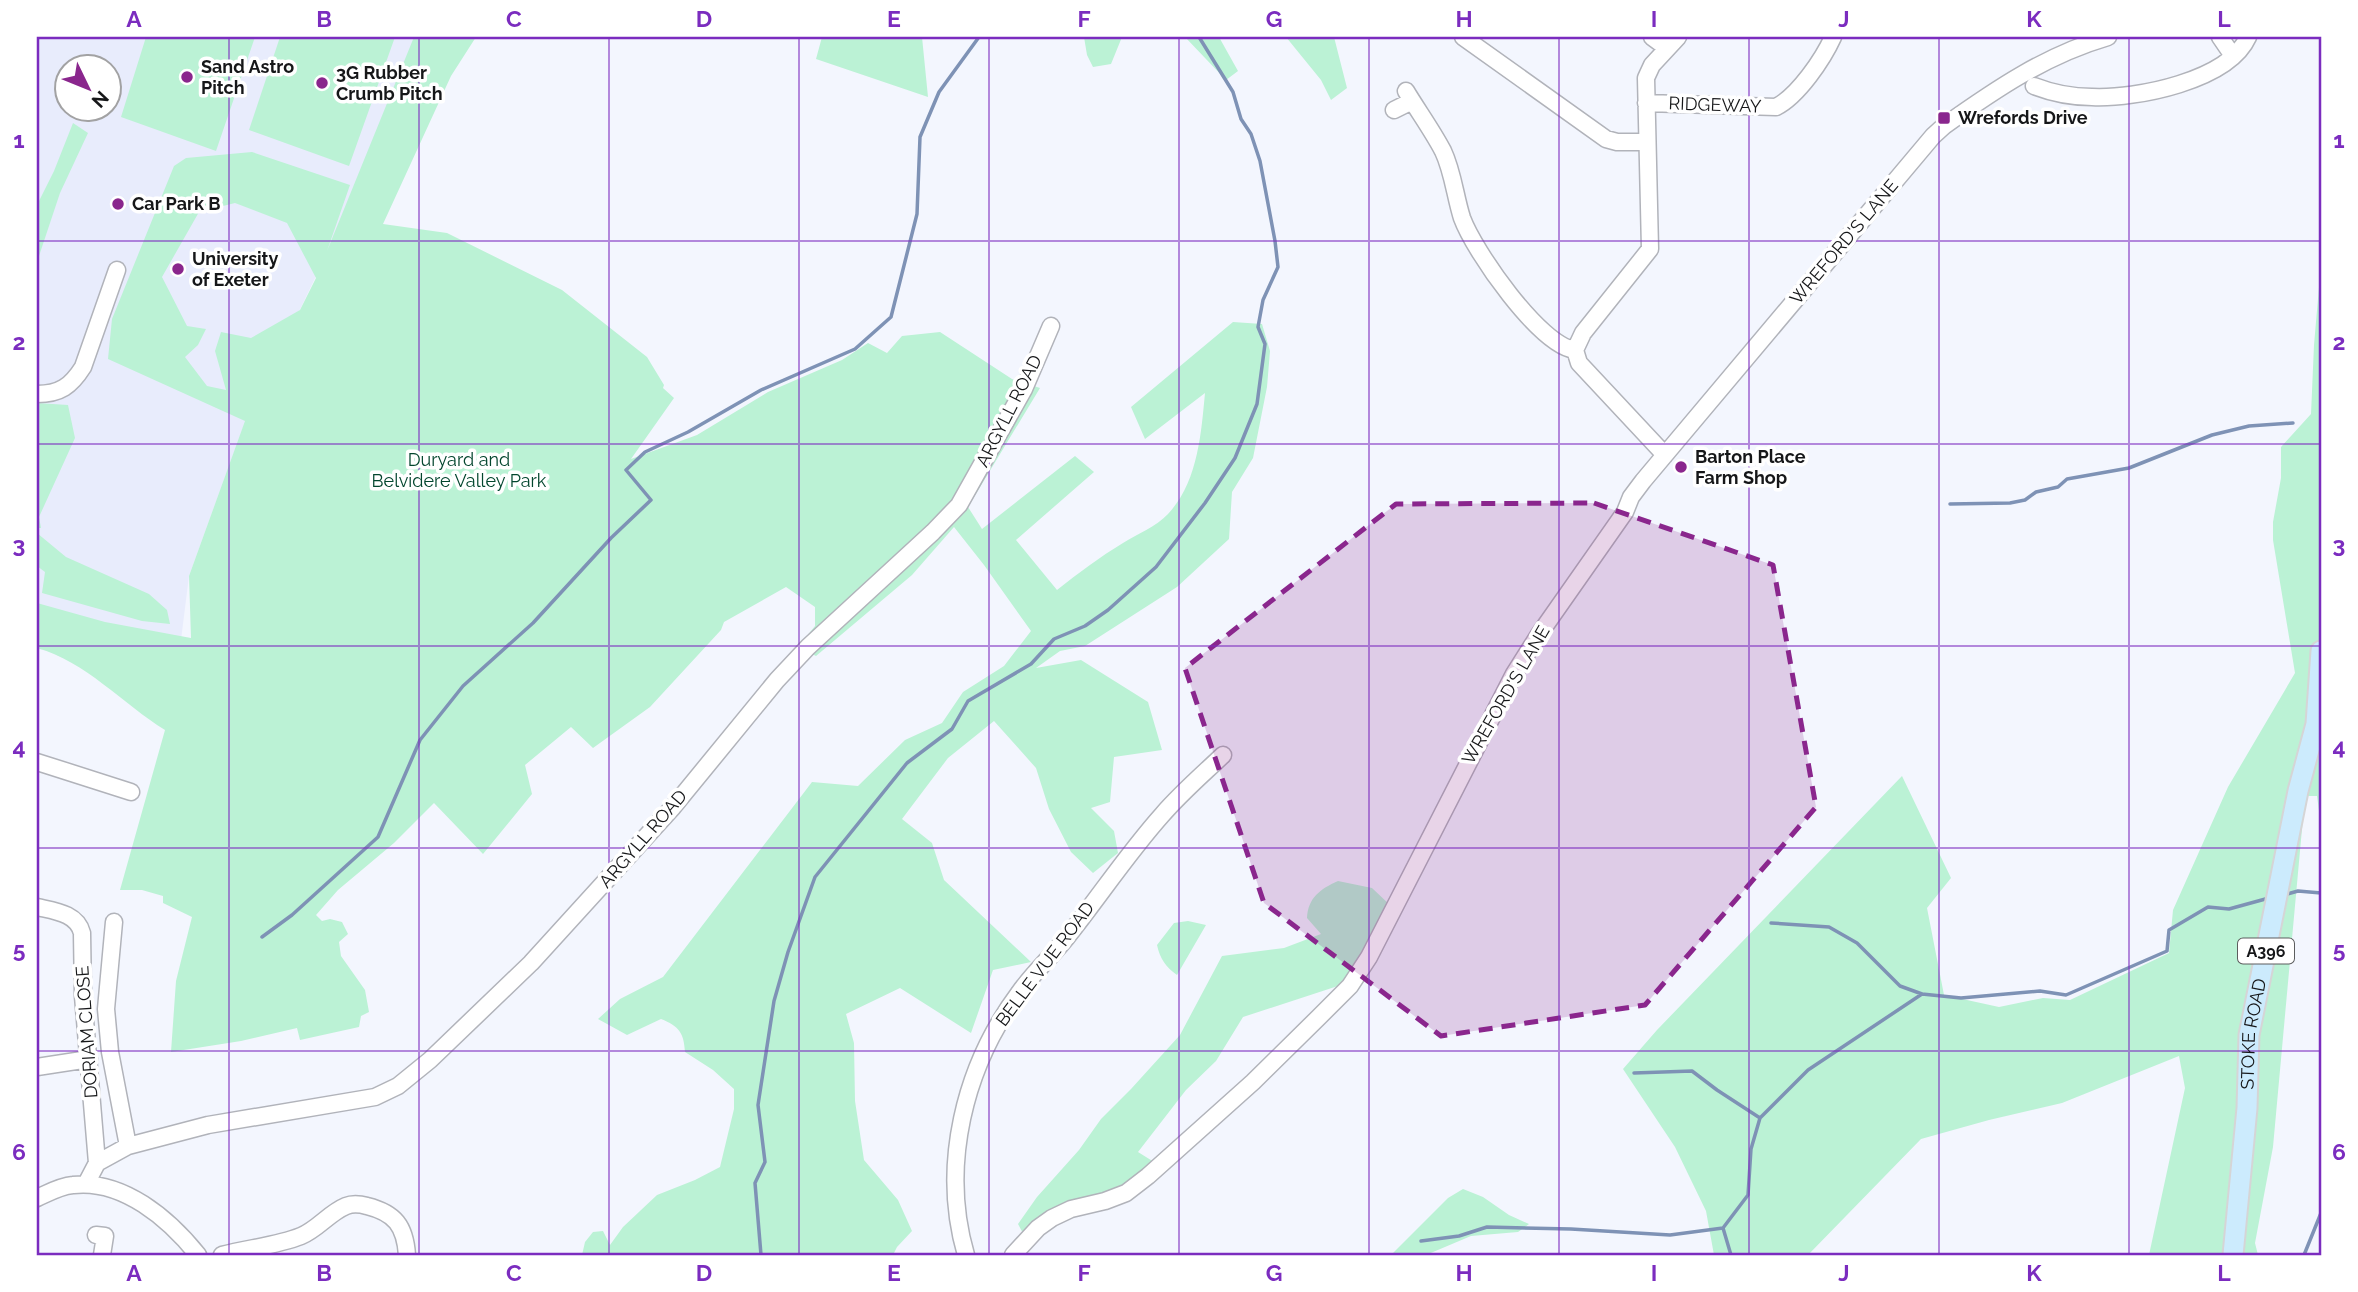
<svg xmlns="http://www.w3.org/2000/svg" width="2358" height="1292" viewBox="0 0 2358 1292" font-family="Raleway,sans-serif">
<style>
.built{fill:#e8ecfc;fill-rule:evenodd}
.green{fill:#bbf2d5;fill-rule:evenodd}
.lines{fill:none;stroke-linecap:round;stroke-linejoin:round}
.stream{stroke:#7e92b5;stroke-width:3.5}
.minor-casing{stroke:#b1b3ba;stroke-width:19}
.major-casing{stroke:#d5d5d6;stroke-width:23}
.minor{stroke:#fff;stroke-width:16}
.major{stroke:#ccebfd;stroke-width:19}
.marked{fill:#8a268d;fill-opacity:0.2;stroke:#8a268d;stroke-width:5;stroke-dasharray:14 9;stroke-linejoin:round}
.grid{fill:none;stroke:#7b2cbf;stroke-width:2;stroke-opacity:0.55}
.poi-dot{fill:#8a268d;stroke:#fff;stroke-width:2.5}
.labels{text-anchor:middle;stroke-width:7;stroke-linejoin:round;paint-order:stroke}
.shield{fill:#fff;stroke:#5c5d5e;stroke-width:2}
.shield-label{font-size:16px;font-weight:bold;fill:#161719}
.poi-label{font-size:18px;font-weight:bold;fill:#161719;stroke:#fff;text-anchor:start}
.street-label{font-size:18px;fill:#161719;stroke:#fff}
.park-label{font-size:18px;fill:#03462e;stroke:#fff}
.neatline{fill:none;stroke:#7b2cbf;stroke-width:2.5}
.grid-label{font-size:23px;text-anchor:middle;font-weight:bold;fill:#7b2cbf}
</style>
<rect width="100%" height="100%" fill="#f3f6fe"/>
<path class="built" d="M 37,37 L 431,37 L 242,430 L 189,576 L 175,688 L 93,672 L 48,651 L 37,649 ZM 66,66 L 108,66 L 108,108 L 66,108 Z"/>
<path class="green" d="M 146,37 L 255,37 L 216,151 L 121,117 Z
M 280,37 L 395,37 L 349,166 L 249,130 Z
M 414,37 L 476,37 L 451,76 L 383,224 L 447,233 L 562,290 L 647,357 L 664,385 L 663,388 L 674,398 L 631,459 L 697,435 L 768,392 L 842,360 L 868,343 L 887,353 L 902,336 L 940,332 L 1012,379 L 1040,388 L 968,507 L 982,529 L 1075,456 L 1094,472 L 1016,540 L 1057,590 C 1078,573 1100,557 1123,543 C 1137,534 1156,527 1168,514 C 1198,482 1201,434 1205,393 L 1145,439 L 1131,407 L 1233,322 L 1262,324 L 1270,351 L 1267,387 L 1253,458 L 1232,492 L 1229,539 L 1177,587 L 1085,646 L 1060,651 L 1036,668 L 1081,660 L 1148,702 L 1162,750 L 1114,757 L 1110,802 L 1091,808 L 1114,831 L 1118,853 L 1093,873 L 1071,852 L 1049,809 L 1036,768 L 994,721 L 948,758 L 902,819 L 932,843 L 944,880 L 1031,962 L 993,970 L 971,1033 L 900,988 L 846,1014 L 854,1043 L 855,1101 L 864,1160 L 898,1200 L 912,1231 L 897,1247 L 893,1255 L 582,1255 L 585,1242 L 593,1232 L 603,1231 L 610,1245 L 623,1227 L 657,1195 L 695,1180 L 720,1167 L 734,1109 L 734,1089 L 713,1070 L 685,1052 C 684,1033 679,1026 661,1019 L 627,1035 L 598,1019 L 620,999 L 663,977 L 812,782 L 858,786 L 905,740 L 942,723 L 963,692 L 1004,666 L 1031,631 L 984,565 L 954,527 L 912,575 L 816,656 L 798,647 L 815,626 L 815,607 L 786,587 L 724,622 L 721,630 L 650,707 L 593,748 L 571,727 L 525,765 L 532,794 L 483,854 L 434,803 L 394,843 L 338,890 L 316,915 L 322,921 L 330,919 L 342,922 L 348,934 L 339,942 L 341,956 L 365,990 L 369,1012 L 361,1016 L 359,1027 L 300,1040 L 297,1028 L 241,1041 L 171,1052 L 176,981 L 192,917 L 163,903 L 163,896 L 142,890 L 120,890 L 165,730 C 123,704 85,661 37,648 L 37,603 L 105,622 L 191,638 L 189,576 L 245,421 L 108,359 L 112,319 L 174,166 L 186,158 L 252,152 L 350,185 L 327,251 ZM 235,203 L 287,223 L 316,278 L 300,310 L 251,338 L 221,332 L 215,351 L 226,390 L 207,386 L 185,357 L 198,345 L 206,329 L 187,326 L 162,277 L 199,212 Z
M 822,37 L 922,37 L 928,97 L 816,59 Z
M 1084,37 L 1122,37 L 1111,64 L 1093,67 L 1087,55 Z
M 1185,37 L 1219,37 L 1238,71 L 1226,80 Z
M 1286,37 L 1334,37 L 1347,88 L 1331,100 L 1321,80 Z
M 73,123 L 88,133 L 60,193 L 37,262 L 37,205 L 54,171 Z
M 2321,264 L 2321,826 L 2317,796 L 2305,796 L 2273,1147 L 2255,1243 L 2258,1255 L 2149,1255 L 2185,1088 L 2179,1056 L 2062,1103 L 1989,1120 L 1921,1139 L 1808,1255 L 1714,1255 L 1706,1211 L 1675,1147 L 1623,1069 L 1657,1030 L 1902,776 L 1951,878 L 1927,908 L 1944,995 L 1999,1007 L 2043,998 L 2070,1000 L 2169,953 L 2173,910 L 2228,787 L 2295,673 L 2273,540 L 2273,522 L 2281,478 L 2281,447 L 2311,414 L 2314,345 Z
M 37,403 L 68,405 L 75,438 L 39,517 L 41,528 L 37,528 Z
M 37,533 L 66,557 L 149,594 L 167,610 L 170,624 L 142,621 L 42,593 L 45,572 L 37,566 Z
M 1338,881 L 1372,888 L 1390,905 L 1347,983 L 1243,1017 L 1216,1061 L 1186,1090 L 1138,1152 L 1154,1162 L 1129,1185 L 1025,1237 L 1018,1224 L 1037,1197 L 1079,1150 L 1101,1119 L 1131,1089 L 1180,1035 L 1222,956 L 1284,948 L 1321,934 L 1307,918 C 1308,898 1320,889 1338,881 Z
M 1188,921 L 1206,925 L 1177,975 C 1166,967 1160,959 1157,945 L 1174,923 Z
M 1463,1189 L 1483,1197 L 1509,1215 L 1529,1224 L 1518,1232 L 1471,1236 L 1426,1255 L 1397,1255 L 1393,1253 L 1448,1198 Z"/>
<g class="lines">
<path class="stream" d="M 1950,504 L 2010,503 L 2025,500 L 2036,492 L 2058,487 L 2067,479 L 2129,468 L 2212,435 L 2249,426 L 2293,423
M 2284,895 L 2298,891 L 2321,893
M 1771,923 L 1829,927 L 1857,943 L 1900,986 L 1922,994
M 262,937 L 292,915 L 378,837 L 420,740 L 463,686 L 533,623 L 611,538 L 651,500 L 626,470 L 645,452 L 688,432 L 761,390 L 855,349 L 891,317 L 917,214 L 920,137 L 939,92 L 979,37
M 1634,1073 L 1692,1071 L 1717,1090 L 1760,1118
M 1723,1228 L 1731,1255
M 1421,1241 L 1459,1236 L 1487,1227 L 1571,1229 L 1670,1235 L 1723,1228 L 1748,1195 L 1751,1149 L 1760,1118 L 1808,1070 L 1922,994 L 1961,998 L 2040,991 L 2066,995 L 2167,951 L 2169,930 L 2208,907 L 2229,909 L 2269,898
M 761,1255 L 755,1183 L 765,1162 L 758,1105 L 774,1001 L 788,952 L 815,877 L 907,763 L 952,729 L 968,701 L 1031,664 L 1054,639 L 1085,626 L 1108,610 L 1156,567 L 1205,503 L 1235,458 L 1257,404 L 1265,344 L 1258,327 L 1263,300 L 1278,267 L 1275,241 L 1260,161 L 1251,134 L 1241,119 L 1233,92 L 1199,37
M 2304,1255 L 2321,1213"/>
<defs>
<path id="minor" d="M 1463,37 L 1606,139 L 1617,142 L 1647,142
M 1652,37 L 1667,48
M 2220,37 L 2233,56
M 2034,86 C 2052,93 2073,97 2092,97 C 2136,99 2228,81 2248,37
M 1406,91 C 1418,111 1432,130 1443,151 C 1453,172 1455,196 1462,218 C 1474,251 1540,346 1575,350
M 1646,103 L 1776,107 C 1798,96 1823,59 1833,37
M 1394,110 L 1412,101
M 37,394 C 60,394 71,386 83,367 L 117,270
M 1665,455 L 1579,363 L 1575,350 L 1583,333 L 1650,249 L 1646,78 L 1652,65 L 1678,37
M 37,762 L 131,792
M 37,907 C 54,911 77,913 82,933 L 83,996 L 97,1163 L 86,1184
M 114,922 L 106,1009 L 110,1052 L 128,1146
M 37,1067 L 89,1059
M 97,1163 L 128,1146 L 208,1125 L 375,1097 L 398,1086 L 430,1060 L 531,963 L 673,807 L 777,680 L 808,647 L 933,532 L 959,505 L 1024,389 L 1051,326
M 37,1198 C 48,1193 60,1186 73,1185 C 123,1179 169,1219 198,1255
M 96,1235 L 105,1236 L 102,1255
M 222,1255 C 247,1248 276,1246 301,1236 C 318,1229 329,1213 346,1206 C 353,1203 360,1204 367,1206 C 395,1213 405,1226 407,1255
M 966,1255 C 940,1166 964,1067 1019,993 C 1033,973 1052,956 1067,937 C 1099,897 1128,853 1162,815 C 1181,793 1202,775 1223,755
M 1013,1255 L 1038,1228 L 1052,1218 L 1071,1209 L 1105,1201 L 1126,1193 L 1148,1176 L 1253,1082 L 1319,1017 L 1350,986 L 1369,957 L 1514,674 L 1538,636 L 1625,512 L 1631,497 L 1643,481 L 1933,136 L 1944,126 C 1996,89 2046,55 2108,37"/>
<g id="major">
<path id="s1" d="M 2233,1255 L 2247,1108 L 2249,1035 L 2298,791 L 2316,724 L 2321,651"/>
</g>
</defs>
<use href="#minor" class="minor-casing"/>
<use href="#major" class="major-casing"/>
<use href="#minor" class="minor"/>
<use href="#major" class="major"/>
</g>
<path class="marked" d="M 1594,503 L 1773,565 L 1816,807 L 1645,1005 L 1441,1036 L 1264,903 L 1185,668 L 1396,504 Z"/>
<path class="grid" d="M 229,37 L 229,1255M 419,37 L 419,1255M 609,37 L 609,1255M 799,37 L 799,1255M 989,37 L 989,1255M 1179,37 L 1179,1255M 1369,37 L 1369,1255M 1559,37 L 1559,1255M 1749,37 L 1749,1255M 1939,37 L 1939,1255M 2129,37 L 2129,1255M 37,241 L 2321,241M 37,444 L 2321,444M 37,646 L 2321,646M 37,848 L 2321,848M 37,1051 L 2321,1051"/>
<g class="poi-dot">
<circle cx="187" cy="77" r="7"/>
<circle cx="322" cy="83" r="7"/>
<rect x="1937" y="111" width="14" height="14" rx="3.5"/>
<circle cx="118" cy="204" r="7"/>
<circle cx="178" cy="269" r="7"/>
<circle cx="1681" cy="467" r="7"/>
</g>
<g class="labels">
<rect class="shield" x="2238" y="938.5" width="56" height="25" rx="5"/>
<g class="shield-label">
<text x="2266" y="957">A396</text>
</g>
<g class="poi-label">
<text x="201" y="73">Sand Astro<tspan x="201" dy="21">Pitch</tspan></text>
<text x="336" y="79">3G Rubber<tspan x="336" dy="21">Crumb Pitch</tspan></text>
<text x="1958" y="124">Wrefords Drive</text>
<text x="132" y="210">Car Park B</text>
<text x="192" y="265">University<tspan x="192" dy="21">of Exeter</tspan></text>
<text x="1695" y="463">Barton Place<tspan x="1695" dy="21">Farm Shop</tspan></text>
</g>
<g class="street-label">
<text transform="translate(1715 105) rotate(2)" y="6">RIDGEWAY</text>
<text transform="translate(1844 242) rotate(-50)" y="6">WREFORD'S LANE</text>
<text transform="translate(1009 411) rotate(-63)" y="6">ARGYLL ROAD</text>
<text transform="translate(1506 695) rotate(-60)" y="6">WREFORD'S LANE</text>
<text transform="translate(643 839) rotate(-49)" y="6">ARGYLL ROAD</text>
<text transform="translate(1045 964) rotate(-53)" y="6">BELLE VUE ROAD</text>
<text transform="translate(87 1032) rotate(-94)" y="6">DORIAM CLOSE</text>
<text dy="6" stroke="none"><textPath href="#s1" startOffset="222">STOKE ROAD</textPath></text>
</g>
<g class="park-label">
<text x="459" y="466">Duryard and<tspan x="459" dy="21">Belvidere Valley Park</tspan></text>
</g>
</g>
<rect width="2358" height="1292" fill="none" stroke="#ffffff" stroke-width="77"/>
<g transform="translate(88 88) rotate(133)"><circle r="33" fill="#ffffff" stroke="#a2a2a3" stroke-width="2"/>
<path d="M0-5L12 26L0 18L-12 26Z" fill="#8a268d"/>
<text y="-10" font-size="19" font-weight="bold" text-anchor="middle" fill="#161719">N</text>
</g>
<rect x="38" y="38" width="2282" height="1216" class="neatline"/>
<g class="grid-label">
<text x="134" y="27">A</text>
<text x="324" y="27">B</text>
<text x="514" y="27">C</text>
<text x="704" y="27">D</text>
<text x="894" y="27">E</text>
<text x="1084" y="27">F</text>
<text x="1274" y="27">G</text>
<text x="1464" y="27">H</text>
<text x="1654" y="27">I</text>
<text x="1844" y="27">J</text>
<text x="2034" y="27">K</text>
<text x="2224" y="27">L</text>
<text x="19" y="148">1</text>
<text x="2339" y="148">1</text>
<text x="19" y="350">2</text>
<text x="2339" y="350">2</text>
<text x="19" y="553">3</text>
<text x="2339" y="553">3</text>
<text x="19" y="755">4</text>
<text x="2339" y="755">4</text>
<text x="19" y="958">5</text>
<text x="2339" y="958">5</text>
<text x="19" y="1160">6</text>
<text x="2339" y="1160">6</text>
<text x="134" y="1281">A</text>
<text x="324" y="1281">B</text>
<text x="514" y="1281">C</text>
<text x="704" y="1281">D</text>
<text x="894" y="1281">E</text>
<text x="1084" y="1281">F</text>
<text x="1274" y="1281">G</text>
<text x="1464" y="1281">H</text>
<text x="1654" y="1281">I</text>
<text x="1844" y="1281">J</text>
<text x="2034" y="1281">K</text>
<text x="2224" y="1281">L</text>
</g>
</svg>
